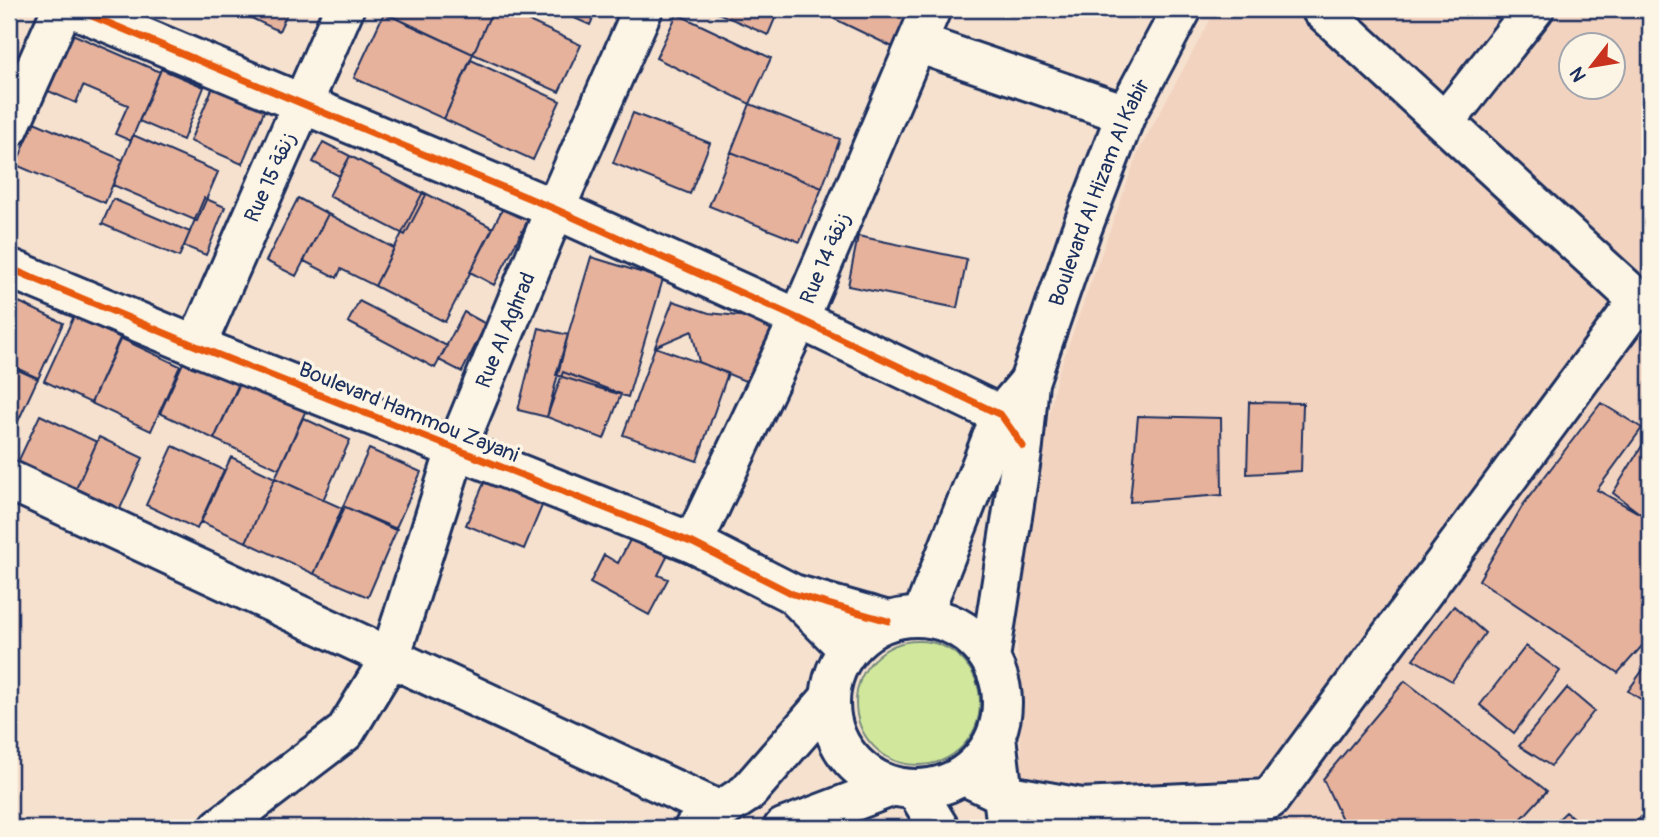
<svg xmlns="http://www.w3.org/2000/svg" width="1659" height="837" viewBox="0 0 1659 837" font-family="Pangolin,'Playpen Sans Arabic',sans-serif">
<style>
.built{fill:#f2d3c0;fill-rule:evenodd}
.green{fill:#d1e79c;stroke:#768b7d;stroke-width:2}
.building{fill:#e7b29c;stroke:#1b2f5e;stroke-width:2}
.lines{fill:none;stroke-linecap:round;stroke-linejoin:round}
.street-casing{stroke:#1b2f5e;stroke-width:44}
.secondary-casing{stroke:#1b2f5e;stroke-width:44}
.street{stroke:#fcf5e5;stroke-width:38}
.secondary{stroke:#fcf5e5;stroke-width:38}
.cycleway-casing{stroke:#fcf5e5;stroke-width:11}
.cycleway{stroke:#e8590c;stroke-width:7}
.labels{text-anchor:middle;stroke-width:7;stroke-linejoin:round;paint-order:stroke}
.street-label{font-size:21px;fill:#1b2f5e;stroke:#fcf5e5}
</style>
<rect width="100%" height="100%" fill="#f6e1cf"/>
<filter id="ink" filterUnits="userSpaceOnUse"><feTurbulence type="fractalNoise" baseFrequency=".0143" numOctaves="2"/><feDisplacementMap in="SourceGraphic" scale="14" xChannelSelector="R" yChannelSelector="G"/><feConvolveMatrix kernelMatrix="1 2 1 2 8 2 1 2 1" color-interpolation-filters="sRGB"/></filter>
<g filter="url(#ink)">
<path class="built" d="M 1216,9 L 1650,9 L 1650,828 L 1024,828 L 1015,593 L 1056,379 L 1138,152 ZM 1572,46 L 1614,46 L 1614,88 L 1572,88 Z"/>
<path class="green" d="M856 703a62 62 0 1 1 124 0a62 62 0 1 1-124 0Z"/>
<path class="building" d="M 232,9 L 289,9 L 279,31 Z
M 382,9 L 493,9 L 473,54 L 381,11 Z
M 493,9 L 503,9 L 581,45 L 559,92 L 473,54 Z
M 554,9 L 597,9 L 590,25 Z
M 709,9 L 779,9 L 768,35 Z
M 814,9 L 916,9 L 901,51 Z
M 384,13 L 473,54 L 444,119 L 354,78 Z
M 677,14 L 771,58 L 750,104 L 656,58 Z
M 70,33 L 160,72 L 131,141 L 115,134 L 128,105 L 83,86 L 76,103 L 46,90 Z
M 471,60 L 560,101 L 533,160 L 444,119 Z
M 161,69 L 204,87 L 183,140 L 139,121 Z
M 220,70 L 272,92 L 242,164 L 190,141 Z
M 750,104 L 840,139 L 822,188 L 731,152 Z
M 633,113 L 710,143 L 690,194 L 613,163 Z
M 34,122 L 123,160 L 105,203 L 16,165 Z
M 133,135 L 218,172 L 197,221 L 113,185 Z
M 323,142 L 350,156 L 339,176 L 313,162 Z
M 731,152 L 822,188 L 800,242 L 709,206 Z
M 350,156 L 426,195 L 405,235 L 329,196 Z
M 423,192 L 493,228 L 445,322 L 375,286 Z
M 204,198 L 225,207 L 206,255 L 184,246 Z
M 298,198 L 328,214 L 296,276 L 266,261 Z
M 113,199 L 190,232 L 179,257 L 102,224 Z
M 504,206 L 529,218 L 494,285 L 470,272 Z
M 328,214 L 394,248 L 375,286 L 341,269 L 337,278 L 304,261 Z
M 858,236 L 967,259 L 957,308 L 848,286 Z
M 591,257 L 663,279 L 628,397 L 556,375 Z
M 359,301 L 447,346 L 435,368 L 348,322 Z
M 673,301 L 709,313 L 779,320 L 750,383 L 699,362 L 692,331 L 655,347 Z
M 19,302 L 63,323 L 38,379 L 9,366 L 9,324 Z
M 464,312 L 486,324 L 462,372 L 439,360 Z
M 74,316 L 121,338 L 91,403 L 44,381 Z
M 539,328 L 568,335 L 547,417 L 518,410 Z
M 120,338 L 180,366 L 151,431 L 91,403 Z
M 655,347 L 728,373 L 697,461 L 623,435 Z
M 187,354 L 241,379 L 214,439 L 160,413 Z
M 14,367 L 38,378 L 9,441 L 9,380 Z
M 563,372 L 621,394 L 604,439 L 547,417 Z
M 243,377 L 307,408 L 279,469 L 214,439 Z
M 1249,402 L 1303,403 L 1301,471 L 1247,474 Z
M 1601,403 L 1642,428 L 1597,490 L 1650,519 L 1650,637 L 1618,673 L 1479,580 L 1523,505 Z
M 40,415 L 97,442 L 75,491 L 17,464 Z
M 1138,416 L 1221,418 L 1222,495 L 1130,502 Z
M 303,418 L 350,440 L 323,500 L 275,478 Z
M 99,437 L 143,458 L 119,511 L 75,491 Z
M 1645,441 L 1650,445 L 1650,507 L 1642,515 L 1613,493 Z
M 173,446 L 224,470 L 197,529 L 146,505 Z
M 369,449 L 421,472 L 395,530 L 343,506 Z
M 231,457 L 275,478 L 246,542 L 201,522 Z
M 487,476 L 544,501 L 524,549 L 466,525 Z
M 275,478 L 344,509 L 314,574 L 246,542 Z
M 343,506 L 397,529 L 368,597 L 314,574 Z
M 9,516 L 15,518 L 9,536 Z
M 632,536 L 668,555 L 658,575 L 668,579 L 649,615 L 590,583 L 604,555 L 618,563 Z
M 1454,606 L 1485,633 L 1452,681 L 1413,659 Z
M 1526,646 L 1560,671 L 1514,733 L 1480,705 Z
M 1650,660 L 1650,705 L 1628,691 Z
M 1405,681 L 1547,791 L 1513,828 L 1346,828 L 1323,779 Z
M 1567,688 L 1594,711 L 1551,766 L 1519,746 Z
M 1650,806 L 1650,828 L 1632,828 Z
M 1566,812 L 1586,828 L 1549,828 Z"/>
<g class="lines">
<defs>
<g id="street">
<path d="M 75,9 L 555,209 L 799,319 L 1001,415 L 1020,442"/>
<path d="M 1321,9 L 1650,311"/>
<path d="M 917,43 L 1126,114"/>
<path d="M 1445,122 L 1534,9"/>
<path d="M 9,128 L 62,9"/>
<path d="M 9,268 L 196,346 L 693,543 L 793,594 L 888,621"/>
<path d="M 196,346 L 344,9"/>
<path d="M 9,480 L 718,810"/>
<path d="M 693,543 L 799,319 L 931,9"/>
<path d="M 797,598 L 848,649"/>
<path d="M 965,776 L 1003,794 L 1081,808 L 1270,799 L 1639,300"/>
<path id="s1" d="M 219,828 L 345,732 L 390,658 L 456,450 L 555,209 L 643,9"/>
</g>
<g id="secondary">
<path d="M 922,616 L 1001,415 L 1029,382"/>
<circle cx="916" cy="703" r="86"/>
<path id="s2" d="M 990,658 L 1023,446 L 1029,382 L 1081,231 L 1126,114 L 1182,9"/>
<path d="M 996,737 L 1007,828"/>
<path d="M 916,790 L 939,828"/>
<path d="M 694,828 L 747,793 L 829,699"/>
<path d="M 783,828 L 891,787"/>
</g>
</defs>
<use href="#street" class="street-casing"/>
<use href="#secondary" class="secondary-casing"/>
<use href="#street" class="street"/>
<use href="#secondary" class="secondary"/>
<defs>
<path id="cycleway" d="M 75,9 L 555,209 L 799,319 L 1001,415 L 1023,446
M 9,268 L 196,346 L 693,543 L 793,594 L 888,621"/>
</defs>
<use href="#cycleway" class="cycleway-casing"/>
<use href="#cycleway" class="cycleway"/>
</g>
</g>
<g class="labels">
<g class="street-label">
<text transform="translate(270 177) rotate(-66)" y="7">Rue 15 زنقة</text>
<text dy="7" stroke="none"><textPath href="#s2" startOffset="481">Boulevard Al Hizam Al Kabir</textPath></text>
<text transform="translate(825 258) rotate(-67)" y="7">Rue 14 زنقة</text>
<text dy="7" stroke="none"><textPath href="#s1" startOffset="593">Rue Al Aghrad</textPath></text>
<text transform="translate(409 412) rotate(22)" y="7">Boulevard Hammou Zayani</text>
</g>
</g>
<rect width="1659" height="837" fill="none" stroke="#fcf5e5" stroke-width="35"/>
<rect x="18" y="18" width="1624" height="802" fill="none" stroke="#1b2f5e" stroke-width="2.5" filter="url(#ink)"/>
<g transform="translate(1592 66) rotate(239)"><circle r="33" fill="#fcf5e5" stroke="#a2a6af" stroke-width="2"/>
<path d="M0-5L12 26L0 18L-12 26Z" fill="#c8321e"/>
<text y="-10" font-size="19" font-weight="bold" text-anchor="middle" fill="#1b2f5e">N</text>
</g>
</svg>
